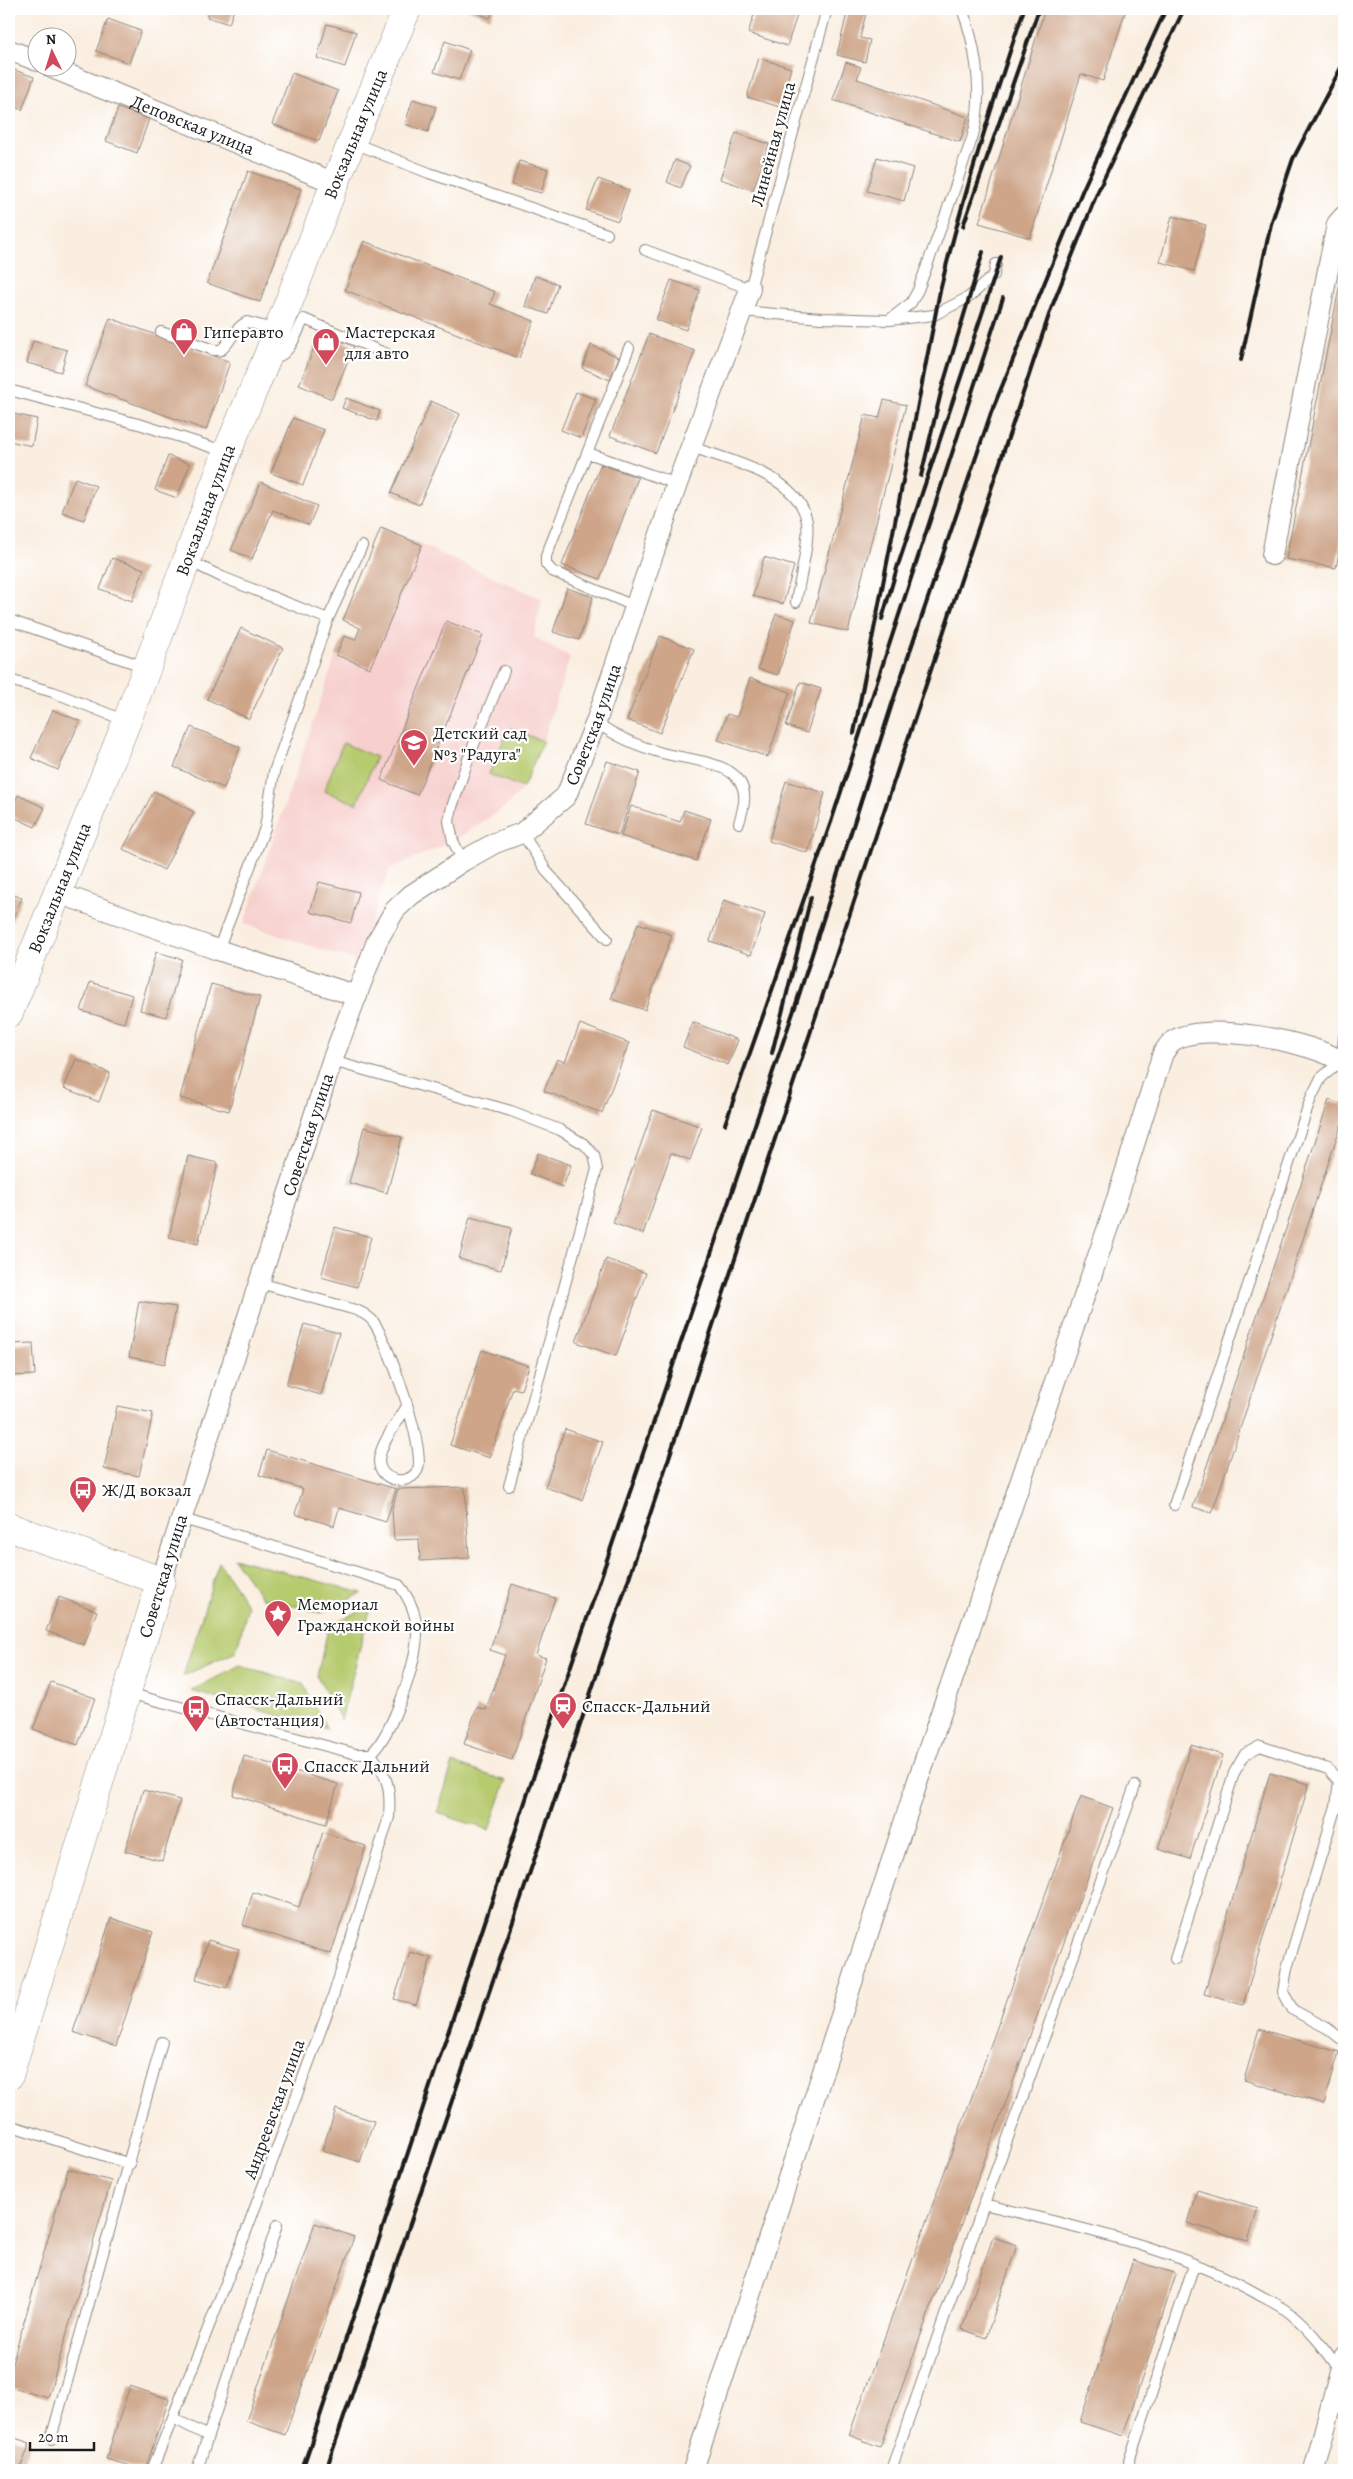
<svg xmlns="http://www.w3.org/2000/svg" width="1353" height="2479" viewBox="0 0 1353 2479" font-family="Alegreya,serif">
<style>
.built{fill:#f7d0ce}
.green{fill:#b6ca6e;stroke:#697345}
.building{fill:#cea589}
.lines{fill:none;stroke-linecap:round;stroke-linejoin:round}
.lane-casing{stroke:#8b857e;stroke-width:12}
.street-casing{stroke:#8b857e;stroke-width:22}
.primary-casing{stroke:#8b857e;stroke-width:29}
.lane{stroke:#fff;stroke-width:10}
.street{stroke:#fff;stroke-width:20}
.primary{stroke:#fff;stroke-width:28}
.rail{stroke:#1c1c1c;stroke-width:4}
.labels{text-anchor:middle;stroke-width:4.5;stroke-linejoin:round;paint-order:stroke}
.street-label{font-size:18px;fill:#1c1c1c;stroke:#fff}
.poi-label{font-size:18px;fill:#1c1c1c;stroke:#fff;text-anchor:start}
</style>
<rect width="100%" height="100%" fill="#fff"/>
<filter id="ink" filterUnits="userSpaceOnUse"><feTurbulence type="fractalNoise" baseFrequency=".02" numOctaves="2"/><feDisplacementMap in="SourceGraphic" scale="10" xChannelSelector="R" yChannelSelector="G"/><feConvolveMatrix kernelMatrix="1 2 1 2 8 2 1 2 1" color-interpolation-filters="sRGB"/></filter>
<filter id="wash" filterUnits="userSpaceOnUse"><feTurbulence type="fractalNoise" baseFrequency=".0096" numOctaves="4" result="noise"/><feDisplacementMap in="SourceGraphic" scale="20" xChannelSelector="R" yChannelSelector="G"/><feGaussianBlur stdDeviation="1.12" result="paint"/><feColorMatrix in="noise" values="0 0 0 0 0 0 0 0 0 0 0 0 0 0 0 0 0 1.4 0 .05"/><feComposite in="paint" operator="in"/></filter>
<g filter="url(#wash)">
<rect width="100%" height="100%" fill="#faeee0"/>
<path class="built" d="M 422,545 L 542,599 L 534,637 L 570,657 L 543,741 L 523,788 L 508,805 L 453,841 L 390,869 L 356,961 L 244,924 L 336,655 L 370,668 Z"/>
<path class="green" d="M 509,728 L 543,741 L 523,788 L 489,774 Z
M 343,743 L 376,757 L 357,804 L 324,791 Z
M 233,1558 L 362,1593 L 321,1613 L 262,1598 Z
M 219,1562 L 248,1606 L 236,1652 L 183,1676 Z
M 371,1606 L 341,1720 L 317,1676 L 329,1625 Z
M 240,1665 L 303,1684 L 327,1729 L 191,1691 Z
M 453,1763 L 506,1781 L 489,1830 L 437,1813 Z"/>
<g id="blocks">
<path class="building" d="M 209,9 L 234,9 L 229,24 L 207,17 Z
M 467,9 L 494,9 L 490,18 Z
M 756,9 L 799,9 L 787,46 L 748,33 Z
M 848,9 L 867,9 L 860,38 L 870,40 L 865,62 L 837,55 Z
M 1045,9 L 1126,9 L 1103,81 L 1081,74 L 1030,238 L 979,223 Z
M 108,19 L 141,31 L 129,63 L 96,51 Z
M 327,24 L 356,32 L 345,67 L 317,58 Z
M 445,41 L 470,50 L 459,80 L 434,72 Z
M 759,58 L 791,68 L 780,107 L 747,97 Z
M 846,62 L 861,67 L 857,79 L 968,117 L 960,142 L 833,100 Z
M 9,68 L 34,77 L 22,110 L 9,105 Z
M 292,73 L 338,91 L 319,141 L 272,124 Z
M 413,99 L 436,107 L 428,132 L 405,124 Z
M 118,108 L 149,119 L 137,153 L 106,141 Z
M 736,133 L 769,144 L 753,190 L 720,179 Z
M 877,157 L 913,168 L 904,201 L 867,191 Z
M 675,160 L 690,166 L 681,188 L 667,182 Z
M 519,161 L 548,169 L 541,193 L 512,185 Z
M 248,171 L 301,189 L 260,302 L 207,283 Z
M 598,179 L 629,190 L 618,221 L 586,210 Z
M 1172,216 L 1206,225 L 1194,271 L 1160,262 Z
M 364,241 L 495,292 L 490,304 L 534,321 L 519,358 L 345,290 Z
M 1343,268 L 1344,525 L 1336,568 L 1286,559 Z
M 535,276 L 558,284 L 548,314 L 525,306 Z
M 671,280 L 700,290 L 686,330 L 656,320 Z
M 110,318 L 230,362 L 206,430 L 85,386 Z
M 320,333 L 354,346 L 332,399 L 299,385 Z
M 649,334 L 695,351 L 656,453 L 610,436 Z
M 33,341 L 67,350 L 61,372 L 27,363 Z
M 591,345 L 619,357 L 610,380 L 582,368 Z
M 576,392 L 596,399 L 581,438 L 561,430 Z
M 346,398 L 380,411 L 377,421 L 342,408 Z
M 884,400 L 906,405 L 848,632 L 811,623 L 865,415 L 879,418 Z
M 431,401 L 460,414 L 419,505 L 391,493 Z
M 9,413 L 37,419 L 32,446 L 9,441 Z
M 293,418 L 324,430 L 303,485 L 271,473 Z
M 168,456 L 190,464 L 177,498 L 155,490 Z
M 601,464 L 638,478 L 600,579 L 562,565 Z
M 75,478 L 96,486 L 84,520 L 62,512 Z
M 261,482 L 317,506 L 309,525 L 273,510 L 252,559 L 231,550 Z
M 381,528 L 422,545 L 370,668 L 336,655 L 344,636 L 355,640 L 360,628 L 343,620 Z
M 764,557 L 794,566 L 783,604 L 753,596 Z
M 112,558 L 144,569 L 132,601 L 100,589 Z
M 567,588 L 593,597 L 579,640 L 553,632 Z
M 776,614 L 795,620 L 778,675 L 758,669 Z
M 446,621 L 483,635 L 417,795 L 381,780 Z
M 241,628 L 283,648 L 249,719 L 207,699 Z
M 660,636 L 694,649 L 660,733 L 627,720 Z
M 750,678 L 790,692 L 768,757 L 718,740 L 727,714 L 737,717 Z
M 800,682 L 821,689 L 807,733 L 786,726 Z
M 53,710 L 80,721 L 58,770 L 31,758 Z
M 191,727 L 240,747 L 224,788 L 174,767 Z
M 607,761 L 640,772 L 619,835 L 586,824 Z
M 786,781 L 825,793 L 808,853 L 769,841 Z
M 154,791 L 194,812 L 164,870 L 123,849 Z
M 18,795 L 45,808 L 35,827 L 9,815 Z
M 631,806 L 680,822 L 684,810 L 711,819 L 696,861 L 621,836 Z
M 319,882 L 359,892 L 351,923 L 310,912 Z
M 9,893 L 22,898 L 9,927 Z
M 724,900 L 765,914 L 751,955 L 710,941 Z
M 638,923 L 672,935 L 645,1010 L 611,999 Z
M 156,952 L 182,959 L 166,1017 L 140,1010 Z
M 90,982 L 132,995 L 124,1023 L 81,1011 Z
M 211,984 L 260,997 L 229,1111 L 180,1098 Z
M 693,1022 L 738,1040 L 728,1065 L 683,1047 Z
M 580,1024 L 629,1043 L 602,1113 L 544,1091 L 557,1059 L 565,1062 Z
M 76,1059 L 110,1073 L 99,1102 L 64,1088 Z
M 1329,1100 L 1344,1105 L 1344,1116 L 1212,1513 L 1193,1507 Z
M 653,1110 L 702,1127 L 690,1160 L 671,1153 L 643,1234 L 613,1223 Z
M 364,1127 L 402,1137 L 387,1193 L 349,1183 Z
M 538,1153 L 571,1165 L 563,1187 L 530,1174 Z
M 188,1156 L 218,1163 L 198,1244 L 169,1237 Z
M 470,1217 L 512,1228 L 501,1270 L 459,1259 Z
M 335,1227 L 371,1237 L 357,1287 L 321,1277 Z
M 606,1259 L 646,1273 L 616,1356 L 576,1342 Z
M 139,1301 L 176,1307 L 165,1364 L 129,1357 Z
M 304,1324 L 339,1333 L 321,1395 L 286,1385 Z
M 33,1343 L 35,1375 L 9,1376 L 9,1344 Z
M 482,1350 L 529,1366 L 521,1390 L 513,1388 L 490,1458 L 450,1445 Z
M 117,1406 L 153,1413 L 139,1476 L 104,1469 Z
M 565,1429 L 603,1442 L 582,1500 L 545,1487 Z
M 267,1450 L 396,1489 L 386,1522 L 339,1508 L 334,1526 L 295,1514 L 303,1489 L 259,1475 Z
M 465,1487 L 469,1558 L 420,1561 L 419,1539 L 394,1540 L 392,1509 L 398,1489 Z
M 512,1584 L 555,1598 L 536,1655 L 546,1658 L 512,1760 L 464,1744 L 477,1707 L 486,1710 L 505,1655 L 490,1650 Z
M 59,1597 L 97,1611 L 84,1645 L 46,1631 Z
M 51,1682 L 95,1698 L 78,1745 L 33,1729 Z
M 1191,1745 L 1223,1755 L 1190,1859 L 1158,1849 Z
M 244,1756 L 338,1784 L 326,1824 L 233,1795 Z
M 1270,1773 L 1309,1784 L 1243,2005 L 1204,1994 Z
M 143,1790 L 180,1800 L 162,1861 L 125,1851 Z
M 1081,1796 L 1113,1808 L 880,2447 L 849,2435 Z
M 323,1832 L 366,1846 L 331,1954 L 243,1925 L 253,1892 L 299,1907 Z
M 111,1918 L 153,1932 L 116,2046 L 73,2032 Z
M 208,1940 L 239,1949 L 227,1988 L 196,1979 Z
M 410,1952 L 431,1958 L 416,2005 L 394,1999 Z
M 1259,2029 L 1339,2052 L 1324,2104 L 1244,2080 Z
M 336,2109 L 374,2121 L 360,2162 L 322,2150 Z
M 68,2169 L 111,2181 L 48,2398 L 9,2387 L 9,2374 Z
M 1197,2190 L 1258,2208 L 1248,2241 L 1187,2223 Z
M 315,2223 L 354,2237 L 285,2435 L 246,2421 Z
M 993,2237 L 1017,2245 L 986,2338 L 962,2329 Z
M 1133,2260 L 1176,2274 L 1123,2436 L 1080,2422 Z
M 130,2386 L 169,2399 L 145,2470 L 106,2459 Z
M 9,2436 L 30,2443 L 20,2470 L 9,2470 Z"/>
</g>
</g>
<g filter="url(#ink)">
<use href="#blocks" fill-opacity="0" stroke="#8b857e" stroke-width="1"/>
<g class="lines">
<defs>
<path id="lane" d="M 354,143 L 429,173 L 607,234
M 645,250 L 750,289 L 827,9
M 742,311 L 821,318 L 889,320 L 911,303 L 918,290 C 933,249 949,208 962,166 C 967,152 974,137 976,122 C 982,87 975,42 962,9
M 890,320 L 934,315 L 969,297 L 994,275 L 996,264
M 161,332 L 214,350 L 221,350 C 232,341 234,328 247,322 L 277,330
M 629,348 L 546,556 L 546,564 L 552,571 L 636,607
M 271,358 C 290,358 296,333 304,319 L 387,354
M 9,390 L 142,425 L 227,452
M 691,447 C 729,460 800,476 807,522 C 810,542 799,582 796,602
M 588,453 L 677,484
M 187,560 L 222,577 L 328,619 L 362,546
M 9,620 L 145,667
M 9,680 L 53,692 L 126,721
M 596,722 C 616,737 638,746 662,753 C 683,759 728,761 740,782 C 748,795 743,809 739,823
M 522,833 L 548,873 L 607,939
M 463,861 L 453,841 L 449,821 L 452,807 L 470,754 L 504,671
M 218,950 L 265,828 L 274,772 L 328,619
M 332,1061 L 511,1111 L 560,1130 L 584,1144 L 594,1155 L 597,1169 L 509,1486
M 1342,1061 L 1344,1037
M 260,1283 L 349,1308 C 357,1310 366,1314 372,1320 C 387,1337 428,1454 417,1471 C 407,1488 378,1480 379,1460 C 381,1442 398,1422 407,1406
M 1174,1505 L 1311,1098 L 1321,1078 L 1341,1061
M 128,1693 L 356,1754 L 371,1754 C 393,1732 416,1665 417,1634 C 417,1615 410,1599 399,1585 L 180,1518
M 1336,1806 L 1287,1968 L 1283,1992 L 1293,2010 L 1327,2028 L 1344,2041
M 1175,1959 L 1234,1773 L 1245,1754 L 1260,1746 L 1328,1769 L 1339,1781 L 1336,1806 L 1344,1809
M 9,2125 L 130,2164
M 984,2204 L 1135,1786
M 173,2418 L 208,2436 L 197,2470
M 208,2436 L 277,2225
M 51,2439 L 162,2042
M 1129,2461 L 1194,2265
M 152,2470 L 243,2240 L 332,2000 L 389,1817 C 391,1788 388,1777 371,1754
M 891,2470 L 984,2204 C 1075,2227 1171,2246 1254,2292 C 1266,2299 1280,2305 1290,2313 C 1310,2329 1325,2349 1340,2370"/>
<g id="street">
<path d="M 9,50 L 38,61"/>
<path id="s1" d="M 52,68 L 335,183"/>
<path d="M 1272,555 L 1337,224 L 1344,216"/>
<path d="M 58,893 L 218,950 L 357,996"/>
<path id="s2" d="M 161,1581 L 332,1061 L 377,941 L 395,910 L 411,895 L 463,861 L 495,843 L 522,833 L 566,796 L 596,722 L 677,484 L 750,289"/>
<path d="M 693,2470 L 920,1774 L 1108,1227 L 1163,1053 C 1166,1050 1169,1043 1173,1041 C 1202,1020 1316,1042 1344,1063"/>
<path d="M 1314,2470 L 1344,2357"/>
</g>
<g id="primary">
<path id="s3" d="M 9,1013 L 127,721 L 227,452 L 267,358 L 335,183 L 407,9"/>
<path d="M 9,1527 L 161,1581 L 9,2076"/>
</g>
</defs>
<use href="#lane" class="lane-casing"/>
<use href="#street" class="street-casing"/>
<use href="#primary" class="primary-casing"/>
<use href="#lane" class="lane"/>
<use href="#street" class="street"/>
<use href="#primary" class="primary"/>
<path class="rail" d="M 963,226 L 1039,9
M 1241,360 L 1271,224 L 1293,159 L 1344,62
M 921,476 L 942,388 L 983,252
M 882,619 L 897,568 L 1001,257
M 863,686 L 940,291 C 963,195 993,102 1024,9
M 854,733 L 864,681
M 772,1053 L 811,897
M 725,1124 L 831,822 L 1003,298
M 302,2470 L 550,1727 L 797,1001 L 892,704 L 991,413 L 1083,189 L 1166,9
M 326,2470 L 577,1734 L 1051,309 L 1098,191 L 1184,9"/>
</g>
</g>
<defs>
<symbol id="shop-pin" viewBox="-11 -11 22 30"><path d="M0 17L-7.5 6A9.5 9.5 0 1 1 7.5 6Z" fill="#d1495b" stroke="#fff"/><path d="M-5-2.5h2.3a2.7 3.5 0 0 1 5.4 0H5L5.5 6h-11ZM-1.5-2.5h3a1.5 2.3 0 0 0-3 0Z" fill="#fff"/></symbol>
<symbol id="school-pin" viewBox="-11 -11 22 30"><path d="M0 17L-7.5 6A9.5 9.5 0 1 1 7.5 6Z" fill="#d1495b" stroke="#fff"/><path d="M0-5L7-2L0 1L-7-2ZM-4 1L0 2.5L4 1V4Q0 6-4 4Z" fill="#fff"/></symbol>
<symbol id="bus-pin" viewBox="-11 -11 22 30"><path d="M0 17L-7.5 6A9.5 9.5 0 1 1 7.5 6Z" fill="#d1495b" stroke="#fff"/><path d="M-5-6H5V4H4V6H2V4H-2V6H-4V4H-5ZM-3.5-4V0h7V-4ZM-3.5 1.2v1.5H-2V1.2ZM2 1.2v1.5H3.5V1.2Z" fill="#fff"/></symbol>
<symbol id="sight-pin" viewBox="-11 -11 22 30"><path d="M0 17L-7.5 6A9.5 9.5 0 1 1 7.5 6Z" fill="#d1495b" stroke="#fff"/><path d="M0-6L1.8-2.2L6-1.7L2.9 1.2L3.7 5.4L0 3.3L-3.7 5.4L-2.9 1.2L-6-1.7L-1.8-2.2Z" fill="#fff"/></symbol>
<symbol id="station-pin" viewBox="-11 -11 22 30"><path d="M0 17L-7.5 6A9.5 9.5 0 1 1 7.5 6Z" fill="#d1495b" stroke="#fff"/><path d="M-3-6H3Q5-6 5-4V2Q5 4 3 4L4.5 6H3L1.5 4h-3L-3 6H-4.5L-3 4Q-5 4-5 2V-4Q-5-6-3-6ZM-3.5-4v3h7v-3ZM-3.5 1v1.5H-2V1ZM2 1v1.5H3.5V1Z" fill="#fff"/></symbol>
</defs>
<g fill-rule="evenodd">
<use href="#shop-pin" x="168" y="316" width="32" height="43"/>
<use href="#shop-pin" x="310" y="326" width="32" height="43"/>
<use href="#school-pin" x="398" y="727" width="32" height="43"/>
<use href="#bus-pin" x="67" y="1474" width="32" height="43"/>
<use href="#sight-pin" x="262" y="1598" width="32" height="43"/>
<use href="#station-pin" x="547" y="1690" width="32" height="43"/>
<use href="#bus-pin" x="180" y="1693" width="32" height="43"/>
<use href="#bus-pin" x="269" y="1750" width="32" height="43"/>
</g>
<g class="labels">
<g class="street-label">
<text dy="6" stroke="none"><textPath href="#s1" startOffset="152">Деповская улица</textPath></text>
<text dy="6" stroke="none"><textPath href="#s3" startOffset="945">Вокзальная улица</textPath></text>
<text transform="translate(773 144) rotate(-75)" y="6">Линейная улица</text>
<text dy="6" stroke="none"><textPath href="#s3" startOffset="540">Вокзальная улица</textPath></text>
<text dy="6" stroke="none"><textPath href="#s2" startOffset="995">Советская улица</textPath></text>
<text dy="6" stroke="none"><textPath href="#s3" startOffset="135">Вокзальная улица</textPath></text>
<text dy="6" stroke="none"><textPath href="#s2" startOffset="470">Советская улица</textPath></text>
<text transform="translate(163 1576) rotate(-73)" y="6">Советская улица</text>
<text transform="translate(274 2109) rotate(-70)" y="6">Андреевская улица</text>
</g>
<g class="poi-label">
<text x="203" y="338">Гиперавто</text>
<text x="345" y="338">Мастерская<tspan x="345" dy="21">для авто</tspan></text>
<text x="433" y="739">Детский сад<tspan x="433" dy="21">№3 "Радуга"</tspan></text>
<text x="102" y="1496">Ж/Д вокзал</text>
<text x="297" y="1610">Мемориал<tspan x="297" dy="21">Гражданской войны</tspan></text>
<text x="215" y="1705">Спасск-Дальний<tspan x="215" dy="21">(Автостанция)</tspan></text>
<text x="582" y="1712">Спасск-Дальний</text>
<text x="304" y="1772">Спасск Дальний</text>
</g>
</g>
<rect width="1353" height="2479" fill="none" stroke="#fff" stroke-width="30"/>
<g transform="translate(52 52) rotate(356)"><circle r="24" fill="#ffffff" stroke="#a4a4a4"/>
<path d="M0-4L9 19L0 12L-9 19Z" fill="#d1495b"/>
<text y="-8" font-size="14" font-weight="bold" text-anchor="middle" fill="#1c1c1c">N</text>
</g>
<path d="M30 2442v8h64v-8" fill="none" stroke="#1c1c1c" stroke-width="2.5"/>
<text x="38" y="2442" font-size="15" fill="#1c1c1c" stroke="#ffffff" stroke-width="4" paint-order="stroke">20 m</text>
</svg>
